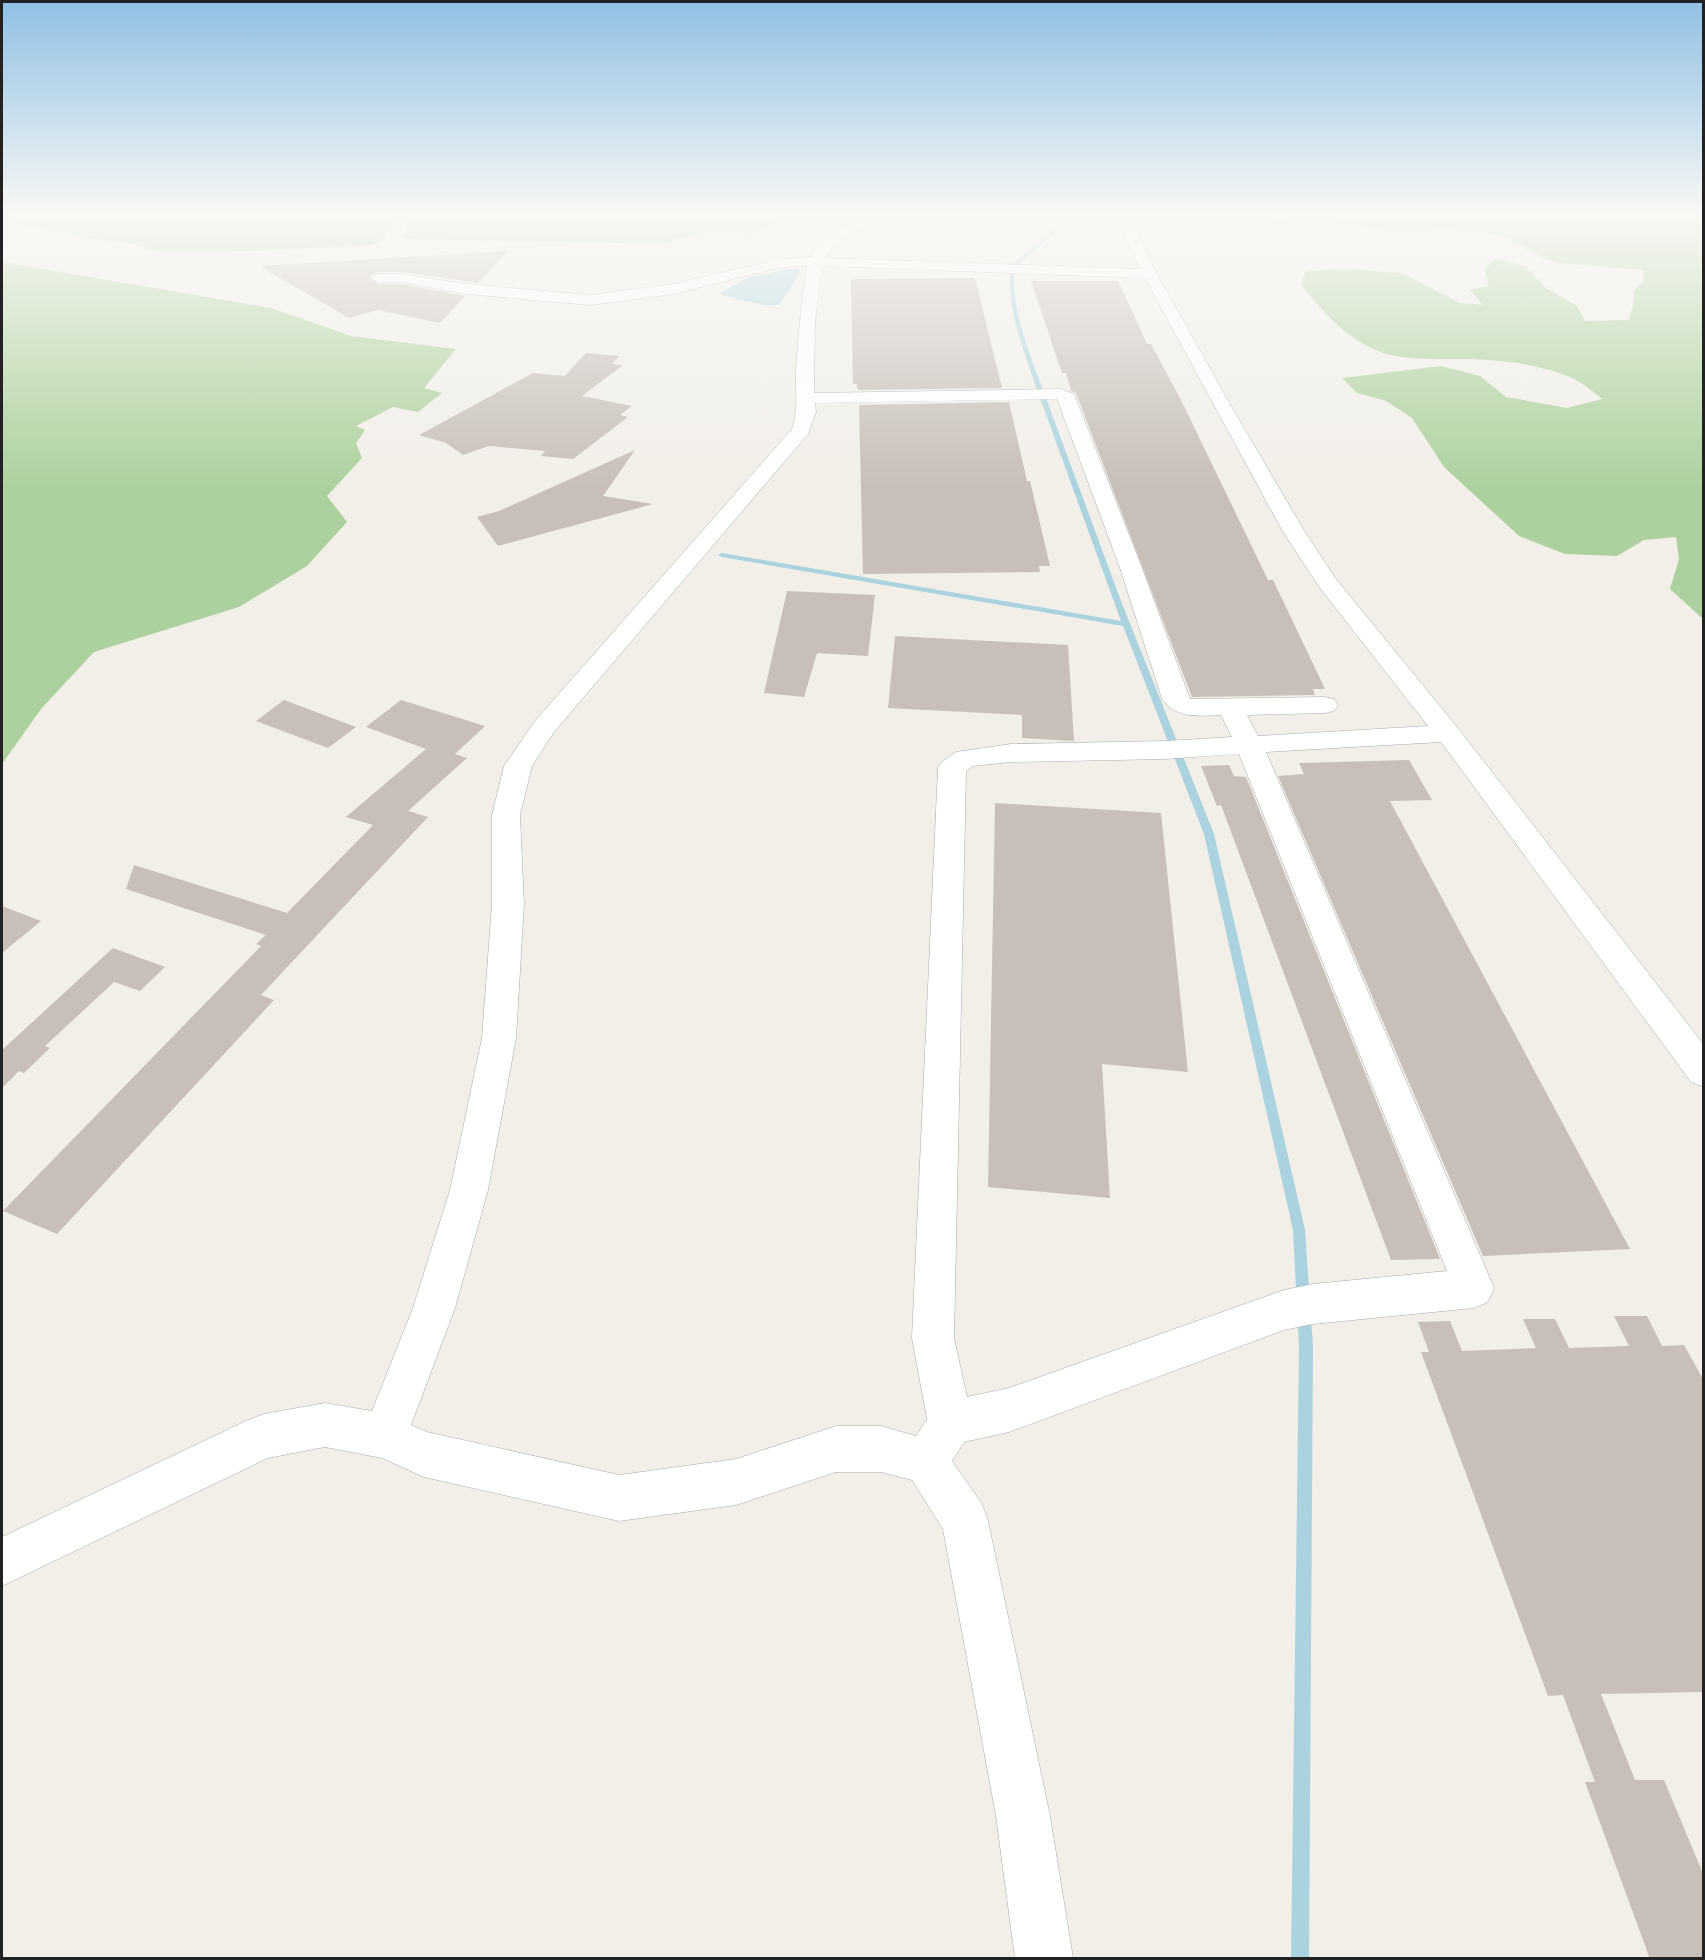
<svg xmlns="http://www.w3.org/2000/svg" width="1705" height="1960" viewBox="0 0 1705 1960" font-family="'Open Sans',sans-serif">
<style>
.forest{fill:#add19e}
.water{fill:#aad3df}
.lines{fill:none;stroke-linecap:round;stroke-linejoin:round}
.stream{fill:#aad3df;fill-rule:evenodd}
.building{fill:#c7bfb8}
.minor-casing{stroke:#a9a9a9;stroke-width:1}
.minor{fill:#fff;fill-rule:evenodd}
</style>
<rect width="100%" height="100%" fill="#f2efe9"/>
<path class="forest" d="M 2,212 L 878,212 L 842,219 L 774,224 L 750,235 L 723,231 L 677,238 L 666,244 L 401,239 L 411,217 L 404,212 L 382,240 L 372,245 L 254,251 L 161,252 L 125,242 L 90,239 L 49,229 L 2,222 Z
M 1218,212 L 1703,212 L 1703,619 L 1670,589 L 1679,559 L 1676,537 L 1644,540 L 1617,556 L 1565,554 L 1519,536 L 1444,467 L 1412,418 L 1386,401 L 1357,393 L 1342,378 L 1441,366 L 1480,376 L 1506,397 L 1567,408 L 1602,399 C 1593,392 1583,383 1572,378 C 1537,363 1496,359 1459,359 C 1436,359 1402,360 1381,352 C 1348,340 1322,312 1302,285 L 1305,271 L 1348,269 L 1401,273 L 1460,303 L 1483,305 L 1470,290 L 1489,286 L 1485,269 L 1495,259 L 1525,266 L 1546,288 L 1577,306 L 1585,321 L 1629,320 L 1633,305 L 1634,290 L 1644,281 L 1643,270 L 1557,263 L 1533,253 L 1507,237 L 1447,228 L 1398,231 L 1333,223 L 1277,224 L 1238,219 Z
M 2,262 L 271,308 L 351,336 L 456,349 L 424,388 L 442,393 L 418,412 L 393,407 L 356,426 L 365,430 L 356,443 L 362,458 L 327,496 L 347,522 L 307,566 L 239,607 L 94,652 L 41,709 L 2,764 Z"/>
<path class="water" d="M 789,269 L 798,269 L 801,272 L 779,305 L 763,305 L 722,295 L 720,293 L 748,278 Z"/>
<g class="lines">
<path class="stream" d="M 1076,212 L 1080,212 L 1015,267 L 1011,267 L 1011,265 Z
M 1012,269 L 1014,270 C 1012,312 1029,352 1043,390 L 1040,392 L 1037,390 C 1024,351 1007,311 1010,270 Z
M 1043,396 L 1046,398 L 1121,601 L 1214,834 L 1305,1230 L 1313,1347 L 1309,1958 L 1291,1958 L 1299,1347 L 1293,1230 L 1204,834 L 1123,626 L 722,557 L 718,555 L 722,553 L 1121,621 L 1040,398 Z"/>
</g>
<path class="building" d="M 508,251 L 478,283 L 402,272 L 378,272 L 369,277 L 378,284 L 402,284 L 465,296 L 440,323 L 378,310 L 349,318 L 259,266 Z
M 975,278 L 1002,388 L 859,390 L 857,388 L 857,384 L 853,384 L 851,279 Z
M 1031,281 L 1118,281 L 1147,344 L 1151,344 L 1181,400 L 1268,580 L 1273,580 L 1325,689 L 1313,689 L 1315,695 L 1192,697 L 1076,393 L 1071,391 L 1066,373 L 1062,373 Z
M 586,353 L 619,356 L 612,364 L 623,365 L 582,396 L 632,406 L 620,415 L 628,417 L 573,459 L 541,456 L 545,451 L 489,446 L 463,455 L 446,443 L 419,435 L 533,373 L 565,376 Z
M 1009,402 L 1027,481 L 1030,481 L 1050,566 L 1039,566 L 1040,572 L 863,574 L 859,405 Z
M 635,450 L 603,496 L 653,504 L 498,546 L 477,517 L 499,511 Z
M 787,591 L 875,595 L 868,656 L 817,653 L 804,697 L 764,693 Z
M 895,636 L 1068,645 L 1074,741 L 1022,738 L 1022,715 L 888,708 Z
M 284,700 L 356,727 L 328,748 L 256,721 Z
M 401,700 L 485,726 L 455,754 L 467,758 L 408,811 L 428,817 L 261,995 L 274,1000 L 57,1234 L 3,1211 L 261,946 L 256,944 L 266,935 L 126,889 L 134,865 L 287,913 L 373,825 L 346,817 L 426,749 L 366,727 Z
M 1409,760 L 1432,800 L 1390,801 L 1630,1249 L 1483,1256 L 1278,776 L 1304,774 L 1299,763 Z
M 1229,765 L 1234,776 L 1246,777 L 1440,1259 L 1391,1260 L 1221,805 L 1217,806 L 1201,766 Z
M 995,803 L 1161,813 L 1188,1072 L 1102,1064 L 1110,1198 L 988,1187 Z
M 2,906 L 41,921 L 2,953 Z
M 113,948 L 165,967 L 140,991 L 114,982 L 45,1046 L 50,1048 L 24,1073 L 19,1071 L 2,1088 L 2,1050 Z
M 1614,1316 L 1647,1316 L 1662,1346 L 1684,1345 L 1704,1381 L 1704,1692 L 1601,1694 L 1635,1780 L 1664,1780 L 1704,1876 L 1704,1959 L 1650,1959 L 1585,1782 L 1595,1782 L 1563,1695 L 1548,1696 L 1421,1352 L 1429,1352 L 1418,1322 L 1450,1321 L 1462,1351 L 1536,1348 L 1523,1319 L 1555,1319 L 1569,1348 L 1629,1346 Z"/>
<g class="lines">
<defs>
<path id="minor" d="M 888,212 L 920,212 L 918,215 C 880,224 850,222 825,258 L 1140,269 L 1115,212 L 1128,212 L 1157,274 L 1231,406 L 1305,532 L 1336,579 L 1457,727 L 1704,1045 L 1704,1087 L 1691,1082 L 1441,742 L 1266,752 L 1494,1288 L 1488,1302 L 1474,1308 L 1313,1324 L 1284,1330 L 1009,1432 L 964,1442 L 952,1461 L 982,1504 L 988,1521 L 1050,1816 L 1073,1958 L 1015,1958 L 996,1816 L 943,1529 L 912,1480 L 881,1472 L 836,1472 L 736,1505 L 619,1521 L 424,1477 L 382,1458 L 325,1447 L 268,1458 L 2,1586 L 2,1537 L 248,1420 L 264,1414 L 325,1403 L 372,1411 L 413,1308 L 450,1190 L 482,1038 L 492,904 L 492,815 L 504,766 L 535,721 L 792,429 C 799,408 795,390 796,369 C 798,334 802,300 807,266 L 781,267 L 673,294 L 591,305 L 466,294 L 402,282 L 378,282 L 371,278 L 378,274 L 402,274 L 466,284 L 591,295 L 673,284 L 781,259 L 811,257 C 831,230 855,217 888,212 ZM 822,266 L 1145,278 L 1283,532 L 1320,588 L 1428,726 L 1258,736 L 1247,715 L 1325,713 L 1334,711 L 1338,705 L 1334,699 L 1325,697 L 1190,699 L 1142,568 L 1074,394 L 1061,389 L 814,393 L 815,323 ZM 1057,399 L 1120,568 L 1162,699 C 1176,719 1200,716 1221,715 L 1232,737 L 1165,741 L 1011,744 L 956,752 L 942,762 L 938,768 L 912,1338 L 927,1419 L 916,1436 L 881,1426 L 836,1426 L 736,1459 L 619,1475 L 427,1432 L 411,1425 L 455,1308 L 488,1190 L 516,1038 L 524,904 L 520,815 L 532,766 L 554,732 L 808,434 L 816,412 L 815,403 ZM 1239,754 L 1447,1271 L 1313,1284 L 1284,1290 L 1009,1388 L 967,1397 L 954,1338 L 966,771 L 973,766 L 1011,762 L 1165,759 Z"/>
</defs>
<use href="#minor" class="minor-casing"/>
<use href="#minor" class="minor"/>
</g>
<linearGradient id="sky" x2="0" y2="1"><stop stop-color="#8fc0e4"/><stop offset="0.44" stop-color="#f9f8f5"/><stop offset="1" stop-color="#f9f8f5" stop-opacity="0"/></linearGradient>
<rect width="1705" height="486" fill="url(#sky)"/>
<rect width="1705" height="1960" fill="none" stroke="#222222" stroke-width="6"/>
</svg>
